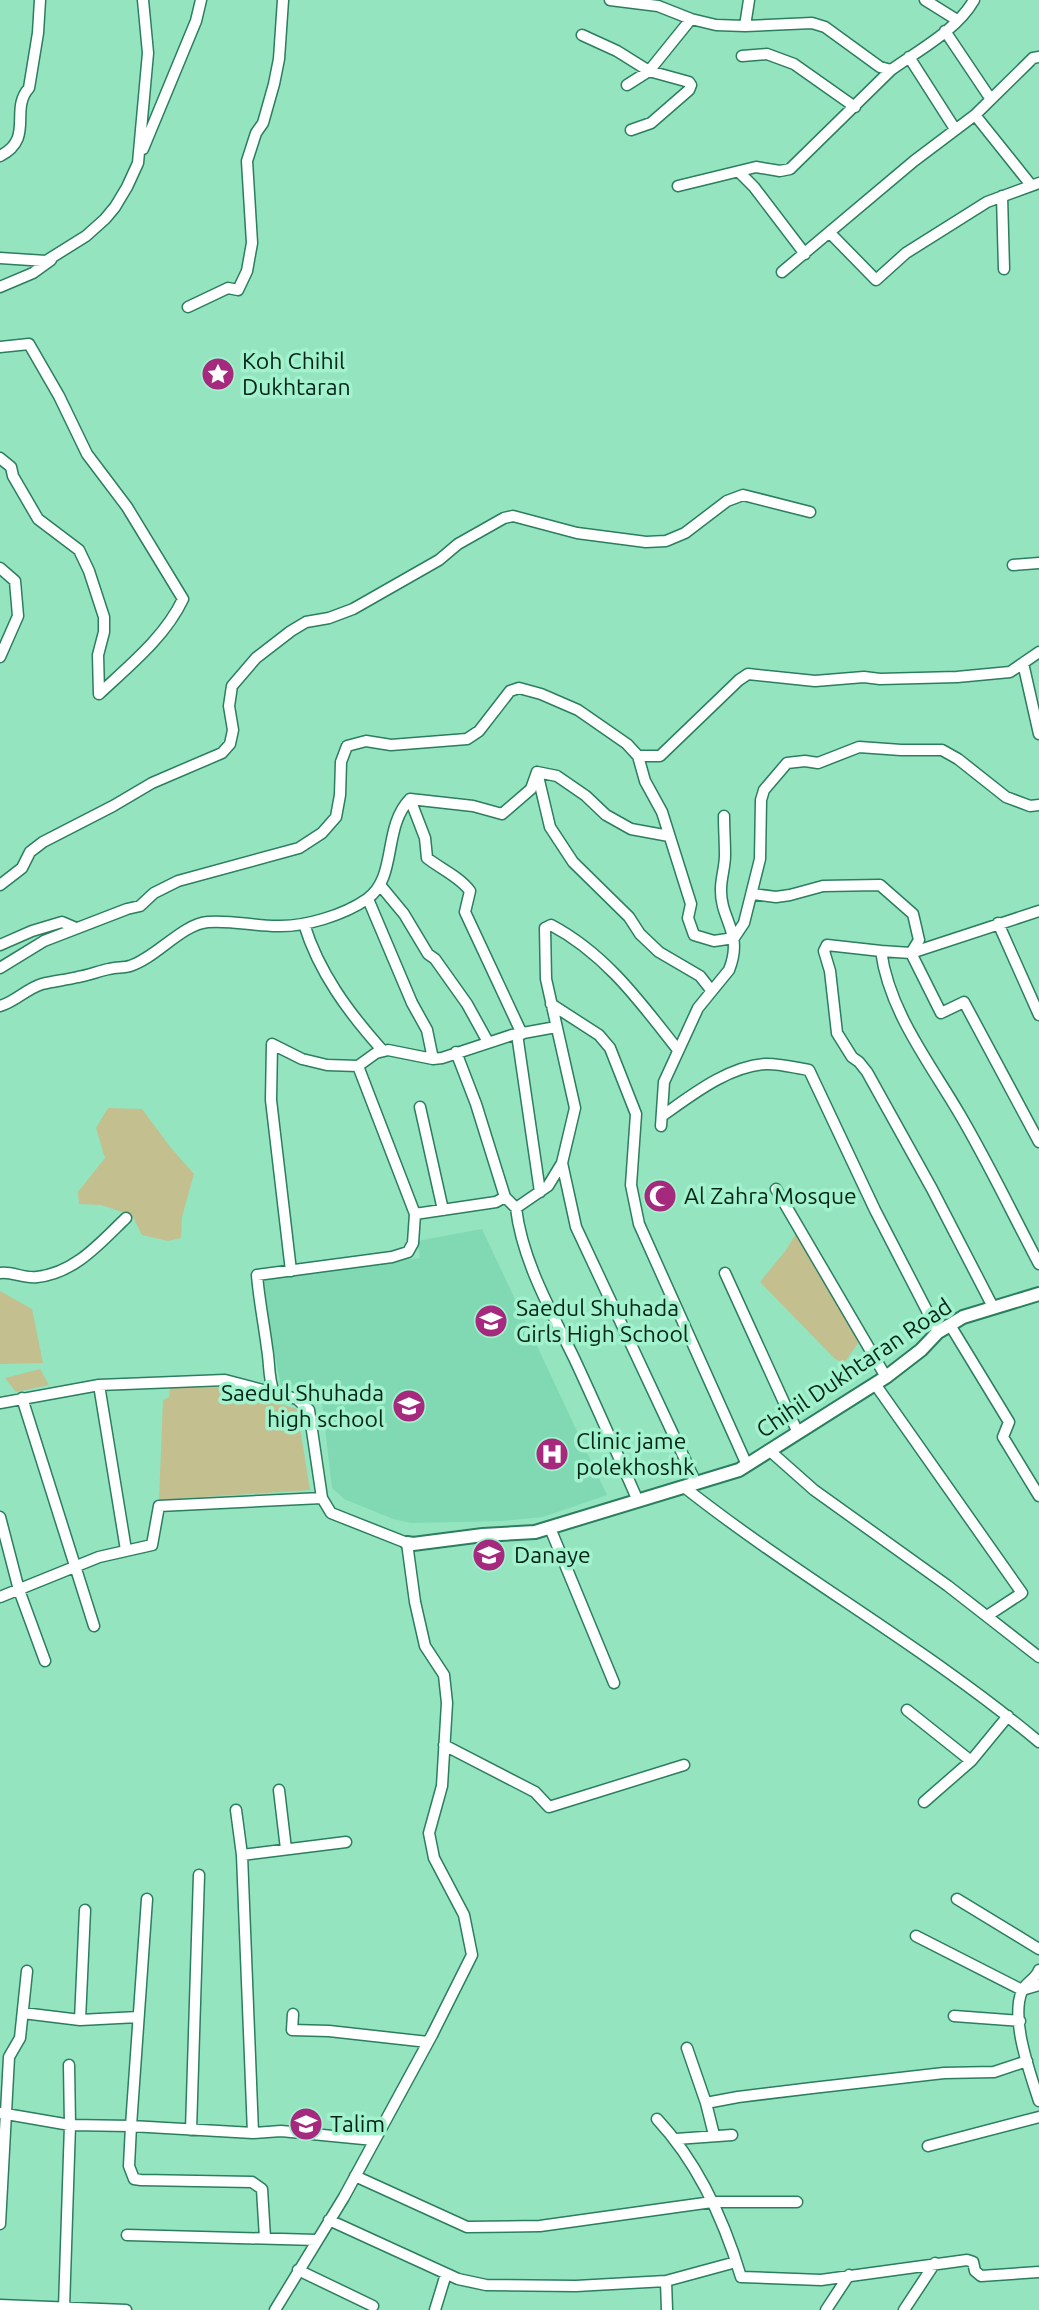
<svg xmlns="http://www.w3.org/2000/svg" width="1039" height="2310" viewBox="0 0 1039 2310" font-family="Ubuntu,sans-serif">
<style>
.built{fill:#80d9b2}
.green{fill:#c3bf8f}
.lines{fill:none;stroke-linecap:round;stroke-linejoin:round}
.street-casing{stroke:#2b7e5e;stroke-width:13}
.secondary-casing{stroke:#2b7e5e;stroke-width:16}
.street{stroke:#fff;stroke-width:10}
.secondary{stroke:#fff;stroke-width:12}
.labels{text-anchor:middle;stroke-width:7;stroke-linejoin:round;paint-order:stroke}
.poi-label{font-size:23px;fill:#032518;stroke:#a1f2cd;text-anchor:start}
.street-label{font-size:23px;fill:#032518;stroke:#a1f2cd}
</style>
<rect width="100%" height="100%" fill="#94e4c0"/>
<path class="built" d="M 482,1229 L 607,1495 L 543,1517 L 503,1521 L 411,1523 L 393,1519 L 344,1499 L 332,1488 L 320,1384 L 281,1386 L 260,1278 L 420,1258 L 417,1241 Z"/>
<path class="green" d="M 108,1108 L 142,1109 L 171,1148 L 194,1174 L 182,1217 L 181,1238 L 168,1241 L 142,1235 L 132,1215 L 101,1205 L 79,1204 L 78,1192 L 105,1158 L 96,1128 Z
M 797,1232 L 859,1342 L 844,1363 L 835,1359 L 760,1282 L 786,1250 Z
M 0,1291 L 32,1309 L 43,1363 L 0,1364 Z
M 40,1369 L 49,1385 L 16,1392 L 5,1378 Z
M 221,1387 L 297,1409 L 310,1490 L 159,1500 L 163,1400 L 169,1397 L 170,1388 Z"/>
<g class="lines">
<defs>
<path id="street" d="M 610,0 L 658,6 L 691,19 L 716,25 L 745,26 L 812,23 L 825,27 L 880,67 L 891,70 C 919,50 957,30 974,0
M 925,0 L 957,20
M 745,26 L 749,0
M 945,31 L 990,98
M 582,35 L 617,51 L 649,71 L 689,82 L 691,85 L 689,90 L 651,123 L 631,130
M 742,56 L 767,54 L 794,64 L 855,107
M 909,57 L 955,129
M 627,85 L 649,71 L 691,19
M 975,115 L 1031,185
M 143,149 L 196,21 L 201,0
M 0,156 C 35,138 9,110 29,88 L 38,33 L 40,0
M 739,172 L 754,187 L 805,254
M 678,186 L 756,167 L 780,171 L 790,169 L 891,70
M 1002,196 L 1004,269
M 830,233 L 876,280 L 906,253 L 987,202 L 1039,183
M 0,258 L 46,261 L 86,236 L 105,219 L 115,207 L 127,187 L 138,163 L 148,53 L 143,0
M 782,272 L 914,161 L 975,115 L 1033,58 L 1039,57
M 0,287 L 33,273 L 51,260
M 188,307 L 228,288 L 238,290 L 247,271 L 252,243 L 247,161 L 256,133 L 263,123 L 274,84 L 279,59 L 283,0
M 0,347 L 29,344 L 59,396 L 87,454 L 127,507 L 183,599 C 165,637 130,665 99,694
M 0,458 L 11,467 L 13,476 L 38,519 L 79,550 L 89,571 L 104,617 L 104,632 L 98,655 L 99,694
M 1013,565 L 1039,563
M 0,568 L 15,581 L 18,616 L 0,657
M 1023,663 L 1039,734
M 638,756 L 660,756 L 739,680 L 748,674 L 815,681 L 864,677 L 880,679 L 957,677 L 1010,672 L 1039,652
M 537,772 L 550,827 L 573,862 L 629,917 L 640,934 L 659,952 L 700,976 L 711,990
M 410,799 L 425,838 L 427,858 C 441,869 460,877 470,891 L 465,912 L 522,1034
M 0,885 L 22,868 L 30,852 L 43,842 L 113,806 L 152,783 L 222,753 L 230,744 L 233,730 L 229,706 L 232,686 L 256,658 L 291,631 L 306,622 L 329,618 L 353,609 L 439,560 L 458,544 L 504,518 L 513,516 L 577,533 L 646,542 L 666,541 L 685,533 L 727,501 L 743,495 L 810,512
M 380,885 L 404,914 L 428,954 L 435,959 L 467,1004 L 488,1042
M 753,894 L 776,897 L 790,895 L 823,886 L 880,885 L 913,914 L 919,940 L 911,953
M 368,899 L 412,1003 L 427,1030 L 433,1059
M 1039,911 L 911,953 L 881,951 C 889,1011 929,1062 959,1113 C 988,1162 1012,1213 1039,1264
M 998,923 L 1039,1015
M 304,924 C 319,973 349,1013 383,1051
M 0,945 L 32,931 L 62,922 L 76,928
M 881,951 L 827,945 L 824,951 L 830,971 L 837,1033 L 852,1057 L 859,1062 L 867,1072 L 932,1189 L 993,1307
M 911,953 L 941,1013 L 964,1002 L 1039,1142
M 0,968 L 44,941 L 127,909 L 140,906 L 154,893 L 178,881 L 299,848 L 322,833 L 336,817 L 340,795 L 341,762 L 347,746 L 366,741 L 391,745 L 467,739 L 479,731 L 510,691 L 519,688 L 541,694 L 578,710 L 627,744 L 638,756 L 645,781 L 662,812 L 691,904 L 688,918 L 694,935 L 714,941 L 734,938 L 744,923 L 760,859 L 761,800 L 764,790 L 787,763 L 805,761 L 818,763 L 859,747 L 901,750 L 942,750 L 958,759 L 1006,797 L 1030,806 L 1039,805
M 551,1004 L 599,1035 L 610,1048 L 636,1114 L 631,1185 L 639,1224 L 747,1465
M 0,1006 C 15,1002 26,989 42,984 C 54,981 66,980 78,977 C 89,975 99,971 109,969 C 116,967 124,968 130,966 C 156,958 182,924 208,922 C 231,920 254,926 277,926 C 305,927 344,915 367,899 C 398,877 382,828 410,799 L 473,806 L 502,814 L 531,789 L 537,772 L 557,776 L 586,796 L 606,815 L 631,829 L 669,836
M 517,1034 L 540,1192
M 456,1052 L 476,1104 L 505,1197
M 358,1066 L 415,1214
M 420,1107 L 443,1210
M 662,1116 C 692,1095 727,1067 765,1064 C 778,1063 795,1068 809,1070 L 875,1210 L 938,1332
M 661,1126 L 664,1082 L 698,1008 L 729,970 C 744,933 720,920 721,889 C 721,878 725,867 725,855 C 725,842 724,829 724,816
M 562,1163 L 576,1227 L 696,1483
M 776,1189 L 886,1377
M 291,1271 L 271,1100 L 272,1044 L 302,1059 L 327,1065 L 358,1066 L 376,1053 L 388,1050 L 433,1059 L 442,1058 L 512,1035 L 556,1027
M 0,1273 C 12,1271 24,1279 37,1277 C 75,1273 100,1243 126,1218
M 725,1273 L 798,1433
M 950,1325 L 1009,1422 L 1003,1437 L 1039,1496
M 875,1384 L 1022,1593 L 987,1616
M 99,1385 L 126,1550
M 274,1393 C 268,1378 270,1364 267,1348 C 264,1324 259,1300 257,1275 L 392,1257 L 408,1252 L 413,1243 L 415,1214 L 496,1202 L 505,1197 L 516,1208
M 22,1398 L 94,1626
M 0,1403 L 99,1385 L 225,1380 L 297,1399 L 309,1410 L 322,1498 L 331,1513 L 407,1543 L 415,1602 L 425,1646 L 444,1675 L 447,1703 L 442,1786 L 429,1833 L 434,1858 L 464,1915 L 472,1955 L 432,2035 L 344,2197 L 275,2310
M 770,1451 L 814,1490 L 948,1586 L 1039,1657
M 684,1487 C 798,1577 927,1648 1039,1742
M 638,1501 C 617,1453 596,1405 574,1358 C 551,1311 522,1260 516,1208 L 548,1186 L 562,1163 L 575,1108 L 546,979 L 545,928 L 551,925 C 606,954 641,1003 678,1050
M 0,1517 L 19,1590 L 45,1661
M 550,1528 L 614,1683
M 0,1597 L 99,1557 L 152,1545 L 159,1506 L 322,1498
M 907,1710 L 971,1761
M 444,1745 L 535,1792 L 549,1807 L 684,1765
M 279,1790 L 286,1849
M 924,1802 L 971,1761 L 1008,1716
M 236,1810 L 242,1855 L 253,2133
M 242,1855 L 346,1842
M 147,1899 L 131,2126 L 129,2166 L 134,2179 L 141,2180 L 252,2182 L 262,2189 L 265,2238
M 957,1899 L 1039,1949
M 916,1936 L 1022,1990 L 1039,1985
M 1039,1970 C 1036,1979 1025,1983 1022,1991 C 1010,2019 1030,2073 1039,2101
M 23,2013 L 80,2020 L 138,2017
M 293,2014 L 292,2030 L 329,2031 L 428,2042
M 954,2016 L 1020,2021
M 80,2020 L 85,1910
M 687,2048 L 706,2103 L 714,2135
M 706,2103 L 738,2097 L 812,2088 L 944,2073 L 994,2072 L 1027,2061
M 0,2113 L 70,2125 L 131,2126 L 253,2133 L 281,2131 L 374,2140
M 657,2119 C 698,2163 724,2220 741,2277 L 821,2280 L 967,2260 L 973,2262 L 975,2271 L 981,2276 L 1039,2272
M 191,2130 L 199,1875
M 676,2139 L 732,2135
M 928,2146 L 1039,2117
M 355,2176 L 467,2227 L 540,2226 L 712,2202 L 797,2202
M 329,2220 L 458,2279 L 486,2285 L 576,2286 L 666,2281 L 736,2262
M 0,2224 L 9,2057 L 20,2038 L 27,1971
M 127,2235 L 317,2240
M 298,2270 L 373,2306
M 666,2281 L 667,2310
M 0,2305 L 126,2310
M 64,2308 L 70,2125 L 69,2065
M 435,2310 L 446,2274
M 826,2310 L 849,2275
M 904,2310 L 935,2263"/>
<path id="secondary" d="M 407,1543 L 413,1544 L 483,1535 L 535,1532 L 739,1470 L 886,1377 L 921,1350 L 938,1332 L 950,1325 L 963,1317 L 1039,1294"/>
</defs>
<use href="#street" class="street-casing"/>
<use href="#secondary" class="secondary-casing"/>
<use href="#street" class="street"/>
<use href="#secondary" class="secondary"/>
</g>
<defs>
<symbol id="sight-disc" viewBox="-11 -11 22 22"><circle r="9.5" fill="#a5297d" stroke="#a1f2cd"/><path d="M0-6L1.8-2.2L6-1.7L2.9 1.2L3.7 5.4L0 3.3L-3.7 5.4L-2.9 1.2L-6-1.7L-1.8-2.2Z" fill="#fff"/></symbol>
<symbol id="mosque-disc" viewBox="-11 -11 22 22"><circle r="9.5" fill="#a5297d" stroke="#a1f2cd"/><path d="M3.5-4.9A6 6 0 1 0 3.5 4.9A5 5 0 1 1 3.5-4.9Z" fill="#fff"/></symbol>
<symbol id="school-disc" viewBox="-11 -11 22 22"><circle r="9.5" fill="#a5297d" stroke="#a1f2cd"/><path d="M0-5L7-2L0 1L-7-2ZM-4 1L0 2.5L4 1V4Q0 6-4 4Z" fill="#fff"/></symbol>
<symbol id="hospital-disc" viewBox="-11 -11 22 22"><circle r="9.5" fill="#a5297d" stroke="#a1f2cd"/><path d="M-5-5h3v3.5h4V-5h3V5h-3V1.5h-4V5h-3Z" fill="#fff"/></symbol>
</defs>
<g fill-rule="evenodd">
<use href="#sight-disc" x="199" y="355" width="38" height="38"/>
<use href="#mosque-disc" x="641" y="1177" width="38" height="38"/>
<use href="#school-disc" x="472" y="1302" width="38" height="38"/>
<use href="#school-disc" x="390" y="1387" width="38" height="38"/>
<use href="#hospital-disc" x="533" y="1435" width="38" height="38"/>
<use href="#school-disc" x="470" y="1536" width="38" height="38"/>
<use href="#school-disc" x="287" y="2105" width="38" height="38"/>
</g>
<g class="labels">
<g class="poi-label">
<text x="242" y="369">Koh Chihil<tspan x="242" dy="26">Dukhtaran</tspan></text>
<text x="684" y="1204">Al Zahra Mosque</text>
<text x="516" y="1316">Saedul Shuhada<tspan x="516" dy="26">Girls High School</tspan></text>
<text x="384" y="1401" text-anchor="end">Saedul Shuhada<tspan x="384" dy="26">high school</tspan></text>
<text x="576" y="1449">Clinic jame<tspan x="576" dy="26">polekhoshk</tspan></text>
<text x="514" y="1563">Danaye</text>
<text x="330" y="2132">Talim</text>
</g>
<g class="street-label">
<text transform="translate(854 1368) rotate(-34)" y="8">Chihil Dukhtaran Road</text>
</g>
</g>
</svg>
